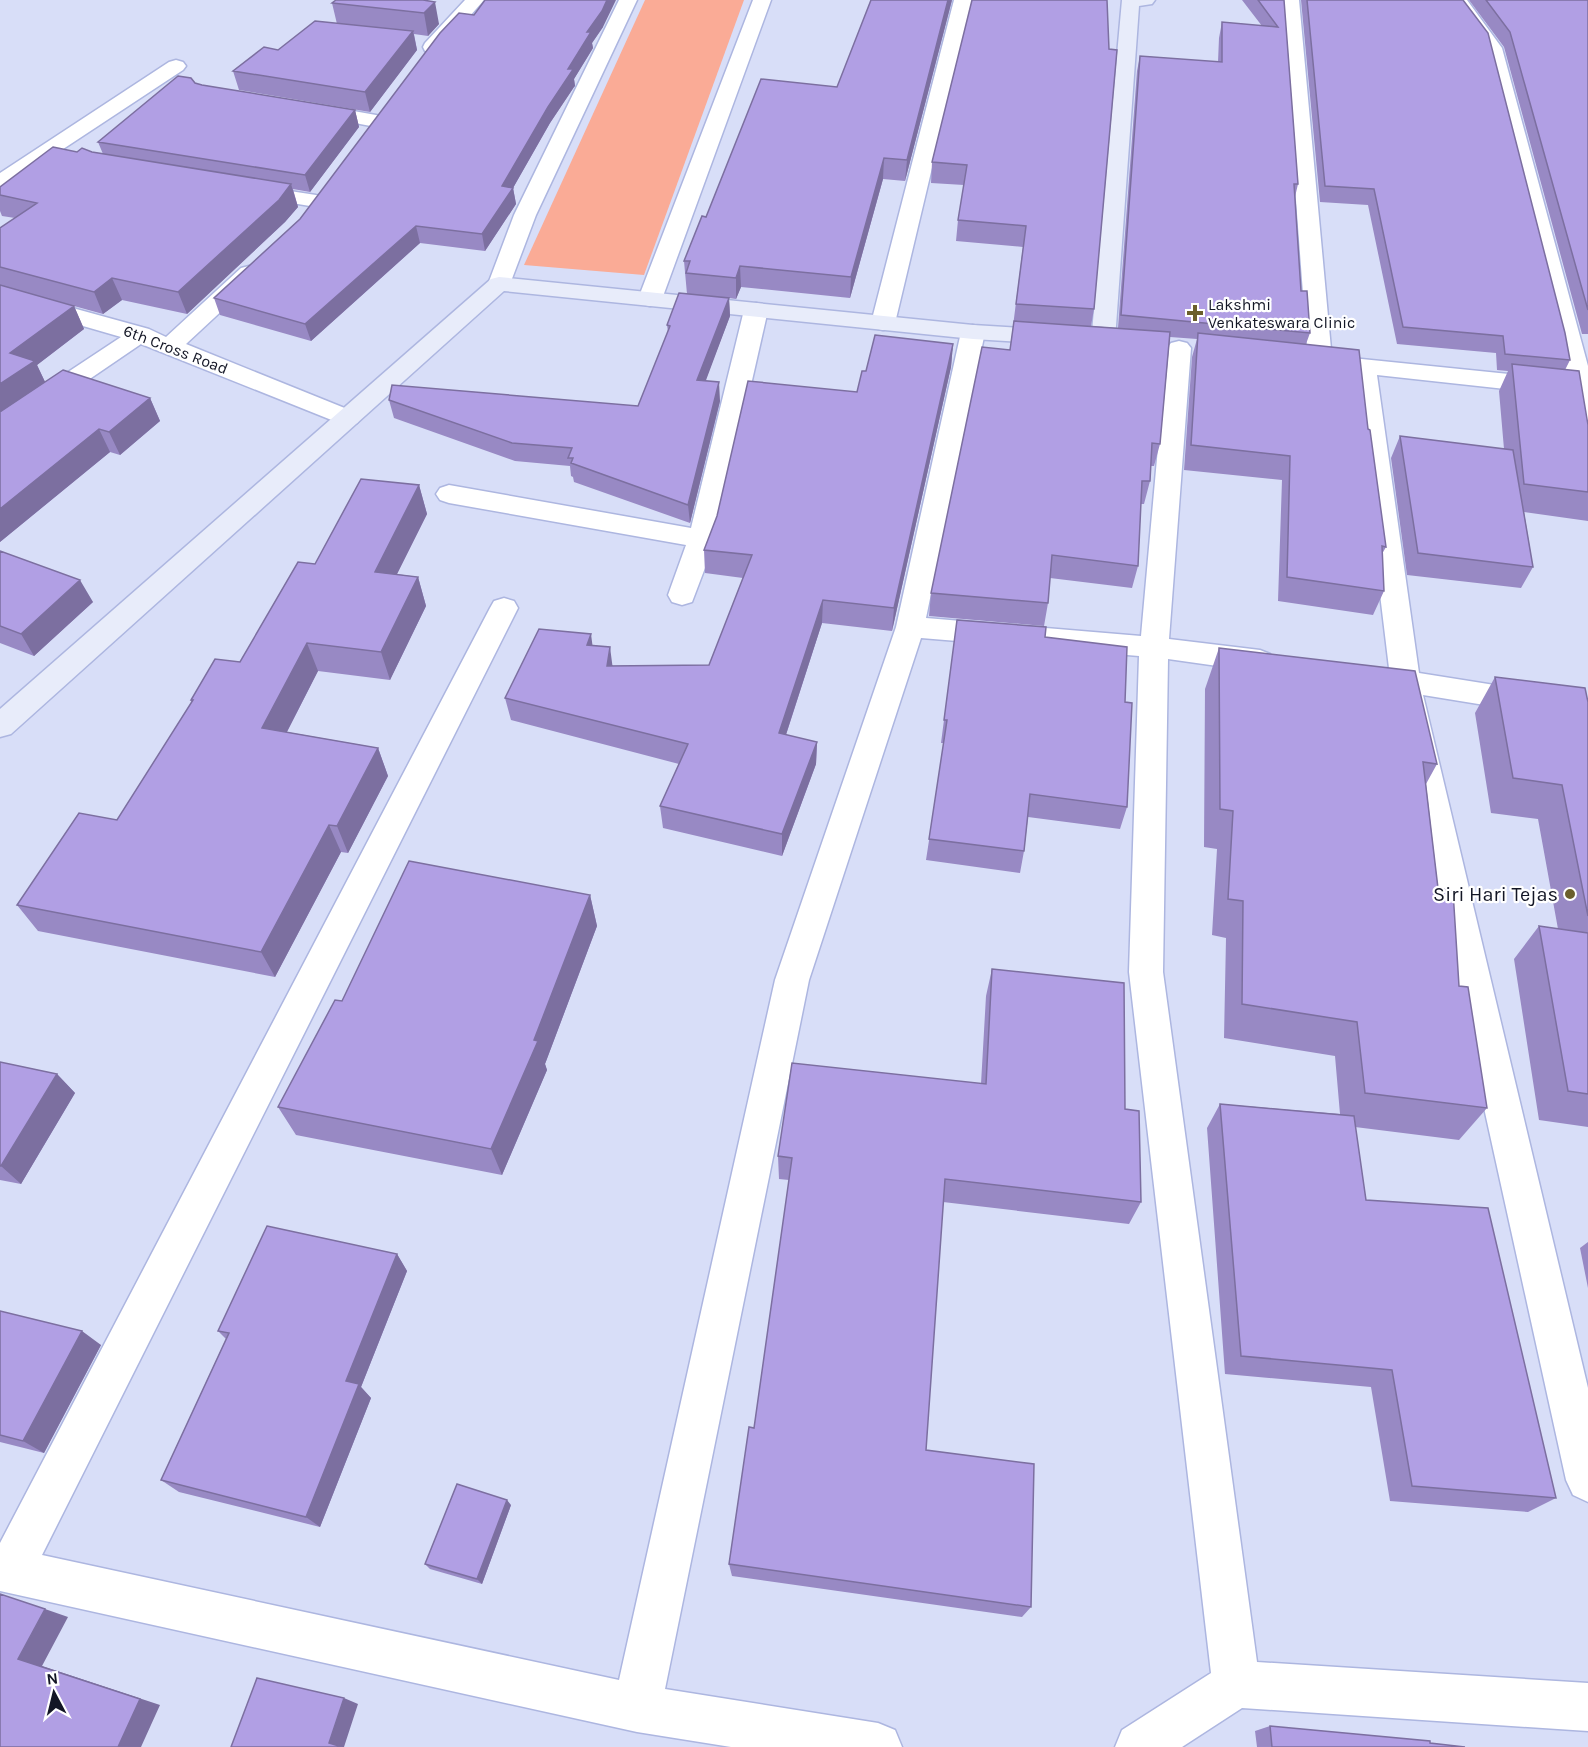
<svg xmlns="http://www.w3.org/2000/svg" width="1588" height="1747" viewBox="0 0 1588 1747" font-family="Karla,sans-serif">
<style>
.green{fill:#faab96}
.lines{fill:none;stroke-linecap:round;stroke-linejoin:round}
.street-casing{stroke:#adb6e0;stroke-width:3}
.secondary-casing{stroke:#adb6e0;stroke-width:3}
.street{fill:#fff;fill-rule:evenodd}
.secondary{fill:#e8ecfa;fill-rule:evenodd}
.wall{fill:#9889c4}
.shaded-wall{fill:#7c6fa0}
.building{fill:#b19fe4;stroke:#7c6fa0;stroke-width:1.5}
.poi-dot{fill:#6b5f2c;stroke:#fff;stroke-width:2}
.labels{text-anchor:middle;stroke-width:4.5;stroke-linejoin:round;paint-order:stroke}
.far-poi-label{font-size:16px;fill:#131625;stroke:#fff;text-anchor:start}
.far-street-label{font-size:16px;fill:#131625;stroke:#fff}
.poi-label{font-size:20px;fill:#131625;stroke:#fff;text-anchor:end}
</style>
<rect width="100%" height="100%" fill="#d8def8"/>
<path class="green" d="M 645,0 L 744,0 L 644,275 L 524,265 Z"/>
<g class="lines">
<defs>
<path id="street" d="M 465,0 L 484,0 L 439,51 L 425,51 L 423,47 L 425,43 Z
M 619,0 L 637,0 L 536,215 L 510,284 L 507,289 L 499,291 L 491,289 L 488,284 L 514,215 Z
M 753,0 L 771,0 L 662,299 L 658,304 L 650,306 L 642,304 L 638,299 Z
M 954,0 L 972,0 L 895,323 L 891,328 L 883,330 L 875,328 L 871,323 Z
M 1281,0 L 1299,0 L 1332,360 L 1329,365 L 1320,367 L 1311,365 L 1308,360 Z
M 1449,0 L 1467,0 L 1502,48 L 1588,366 L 1588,421 L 1579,418 L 1571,396 L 1377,375 L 1419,673 L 1588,700 L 1588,722 L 1423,695 L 1588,1388 L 1588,1502 L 1573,1495 L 1566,1480 L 1392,690 L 1376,686 L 1371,678 L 1376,670 L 1389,668 L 1353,372 L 1333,369 L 1330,364 L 1333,359 L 1342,357 L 1567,380 L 1484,48 Z
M 176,60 L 183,62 L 186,66 L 183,70 L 7,186 L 0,188 L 0,173 L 169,62 Z
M 314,104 L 376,115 L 383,117 L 386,121 L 383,125 L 376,127 L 307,114 L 304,110 L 307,106 Z
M 251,185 L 316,195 L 324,196 L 327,201 L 324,206 L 316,207 L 244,195 L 240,191 L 244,187 Z
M 249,266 L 257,268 L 260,273 L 257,278 L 186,344 L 357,413 L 361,418 L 357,423 L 348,426 L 339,423 L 141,344 L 9,434 L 0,436 L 0,417 L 121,337 L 0,302 L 0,288 L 149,329 L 166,337 L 241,268 Z
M 756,303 L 764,305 L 768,310 L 716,539 L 692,602 L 682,605 L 672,602 L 668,595 L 686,545 L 449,503 L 440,500 L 436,494 L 440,488 L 449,485 L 691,528 L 744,310 L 748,305 Z
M 973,325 L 981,327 L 985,332 L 926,618 L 1141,636 L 1167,348 L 1171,343 L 1179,341 L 1187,343 L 1191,348 L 1169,639 L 1260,650 L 1270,654 L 1275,661 L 1270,668 L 1260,672 L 1168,659 L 1163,972 L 1257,1662 L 1588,1683 L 1588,1731 L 1242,1708 L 1182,1747 L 1115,1747 L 1122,1730 L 1211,1673 L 1129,972 L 1139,656 L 921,638 L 809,980 L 665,1689 L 878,1723 L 895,1730 L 902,1747 L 731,1747 L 637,1732 L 0,1591 L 0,1543 L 490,608 L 494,601 L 504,598 L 514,601 L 518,608 L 42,1555 L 619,1680 L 775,980 L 896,627 L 961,332 L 965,327 Z"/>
<path id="secondary" d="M 1122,0 L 1155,0 L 1152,4 L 1139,6 L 1115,340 L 1111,345 L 1103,347 L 973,339 L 504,291 L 11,734 L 0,737 L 0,709 L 491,279 L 499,277 L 973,325 L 1092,332 Z"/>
</defs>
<use href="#street" class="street-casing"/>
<use href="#secondary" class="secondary-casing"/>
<use href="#street" class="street"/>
<use href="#secondary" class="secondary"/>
</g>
<path class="wall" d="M 423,0 L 439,24 L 428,36 L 414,34 L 417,50 L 370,112 L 239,90 L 233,71 L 337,24 L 332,3 Z
M 952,0 L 905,181 L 883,179 L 850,298 L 741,287 L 736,299 L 729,298 L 730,316 L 705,381 L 720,401 L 690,523 L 574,482 L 573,477 L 571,476 L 570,466 L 515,461 L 394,418 L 389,400 L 638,406 L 668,332 L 667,325 L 687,294 L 684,261 L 706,217 L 837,87 Z
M 972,0 L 1094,309 L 1091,326 L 1118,328 L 1137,71 L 1140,56 L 1218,62 L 1219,38 L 1222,22 L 1262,26 L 1242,0 L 1284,0 L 1298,184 L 1295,197 L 1301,291 L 1310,333 L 1306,344 L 1368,429 L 1386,547 L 1382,554 L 1384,591 L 1373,615 L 1278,601 L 1282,480 L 1184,470 L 1192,357 L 1197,339 L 1170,337 L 1160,444 L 1154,466 L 1151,466 L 1150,481 L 1144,504 L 1141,504 L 1138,566 L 1132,588 L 1050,578 L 1048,603 L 1044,626 L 929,616 L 931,593 L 1010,350 L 1023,247 L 956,241 L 958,220 L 964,185 L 931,183 L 932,162 Z
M 1301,0 L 1463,0 L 1570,360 L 1565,370 L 1588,425 L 1588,521 L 1524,512 L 1533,567 L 1521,588 L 1407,575 L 1391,458 L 1400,436 L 1504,449 L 1499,391 L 1508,371 L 1497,370 L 1496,353 L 1397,344 L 1368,205 L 1320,202 Z
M 1469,0 L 1588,0 L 1588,334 L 1582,334 L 1504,47 Z
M 474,15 L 603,27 L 592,43 L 593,48 L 574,79 L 575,86 L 574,87 L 550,123 L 513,188 L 516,204 L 485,251 L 420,243 L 311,341 L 220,315 L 214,298 L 300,219 Z
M 202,85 L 355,110 L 359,127 L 310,192 L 293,189 L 298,207 L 285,222 L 187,314 L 122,300 L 103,314 L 74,306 L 84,329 L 37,365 L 45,382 L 150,398 L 160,421 L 120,455 L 110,452 L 0,542 L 0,228 L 15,218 L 2,216 L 0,211 L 0,187 L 77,152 L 92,152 L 103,154 L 98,142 Z
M 953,344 L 951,367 L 892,631 L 822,623 L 786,735 L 817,742 L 816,764 L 782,856 L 663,828 L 660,806 L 679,764 L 511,720 L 505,698 L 592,646 L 613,666 L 709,665 L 743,578 L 705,573 L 704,550 L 857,392 L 866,371 Z
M 419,485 L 427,514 L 397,574 L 418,577 L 426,606 L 390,680 L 318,671 L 287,732 L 378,748 L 388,776 L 348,853 L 341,852 L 275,977 L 38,931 L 17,905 L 117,820 L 192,703 L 191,700 L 240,662 L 315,564 Z
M 0,551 L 93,602 L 34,656 L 0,643 Z
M 957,620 L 1045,637 L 1125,702 L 1127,807 L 1120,829 L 1028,817 L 1024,851 L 1020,873 L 926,860 L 944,743 L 941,743 Z
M 1219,648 L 1437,764 L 1426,784 L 1438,888 L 1459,986 L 1487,1108 L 1459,1140 L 1355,1127 L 1366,1200 L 1556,1498 L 1528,1512 L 1390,1501 L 1371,1387 L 1225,1374 L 1207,1128 L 1220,1104 L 1340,1114 L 1335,1056 L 1224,1038 L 1226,938 L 1212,935 L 1217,849 L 1204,847 L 1205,689 Z
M 1495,677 L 1588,702 L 1588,1127 L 1539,1120 L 1514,959 L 1539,926 L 1558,929 L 1538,819 L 1491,813 L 1475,713 Z
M 590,895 L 597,926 L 545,1064 L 547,1070 L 502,1175 L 296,1135 L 278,1107 L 342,1001 Z
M 992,969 L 1125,1109 L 1141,1202 L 1129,1224 L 943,1202 L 926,1450 L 1031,1607 L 1022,1617 L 732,1576 L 729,1564 L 754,1428 L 789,1180 L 779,1179 L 778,1156 L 981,1084 L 986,996 Z
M 0,1062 L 57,1074 L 75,1093 L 21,1184 L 0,1180 Z
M 1588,1242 L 1588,1288 L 1580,1248 Z
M 397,1254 L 407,1271 L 361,1387 L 371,1398 L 320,1527 L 179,1492 L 161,1480 L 226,1339 L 218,1331 Z
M 0,1311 L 101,1345 L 44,1453 L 0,1442 Z
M 511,1505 L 482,1584 L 430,1569 L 425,1564 Z
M 1270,1726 L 1430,1743 L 1465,1747 L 1257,1747 L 1255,1731 Z"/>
<path class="shaded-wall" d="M 607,0 L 616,0 L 603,27 L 592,43 L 593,48 L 574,79 L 575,86 L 574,87 L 550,123 L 513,188 L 516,204 L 485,251 L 482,234 L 502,186 L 568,69 L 587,32 Z
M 948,0 L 952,0 L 905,181 L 907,160 Z
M 435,2 L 439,24 L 428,36 L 424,13 Z
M 413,31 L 417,50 L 370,112 L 365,92 Z
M 355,110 L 359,127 L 310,192 L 305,175 Z
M 884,158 L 883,179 L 850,298 L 851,277 Z
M 291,184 L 298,207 L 285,222 L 187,314 L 178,292 Z
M 416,226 L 420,243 L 311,341 L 305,324 Z
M 740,266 L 741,287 L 736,299 L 736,278 Z
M 112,278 L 122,300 L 103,314 L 94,292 Z
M 729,298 L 730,316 L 699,399 L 697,380 Z
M 74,306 L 84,329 L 37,365 L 46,384 L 0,414 L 0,384 L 10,353 Z
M 953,344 L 951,367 L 892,631 L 894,608 Z
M 719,382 L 720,401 L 690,523 L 688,505 Z
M 150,398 L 160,421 L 120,455 L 109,432 Z
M 99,429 L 110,452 L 0,542 L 0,509 Z
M 419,485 L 427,514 L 384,600 L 375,572 Z
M 418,577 L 426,606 L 390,680 L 381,652 Z
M 80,580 L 93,602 L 34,656 L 21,634 Z
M 823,600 L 822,623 L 779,756 L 779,733 Z
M 591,634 L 594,657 L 587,645 Z
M 307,643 L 318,671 L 275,755 L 262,728 Z
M 610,647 L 613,670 L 607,666 Z
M 817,742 L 816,764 L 782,856 L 782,834 Z
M 378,748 L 388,776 L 348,853 L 337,826 Z
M 329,825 L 341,852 L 275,977 L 261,952 Z
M 590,895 L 597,926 L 545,1064 L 547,1070 L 502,1175 L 491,1149 Z
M 57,1074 L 75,1093 L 21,1184 L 1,1166 Z
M 397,1254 L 407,1271 L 361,1387 L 371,1398 L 320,1527 L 306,1517 L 346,1381 Z
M 82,1331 L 101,1345 L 44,1453 L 23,1441 Z
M 507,1500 L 511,1505 L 482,1584 L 477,1579 Z
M 45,1609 L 68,1617 L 42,1666 L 160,1705 L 141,1747 L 118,1747 L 18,1659 Z
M 344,1698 L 358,1704 L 344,1747 L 342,1747 L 329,1743 Z"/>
<path class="building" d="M 336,0 L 423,0 L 435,2 L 424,13 L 332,3 Z
M 485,0 L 607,0 L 602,11 L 587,32 L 591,32 L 568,69 L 573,69 L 572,71 L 548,107 L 502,186 L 513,188 L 482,234 L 416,226 L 305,324 L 214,298 L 300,219 L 440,33 L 459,13 L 474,15 Z
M 871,0 L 948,0 L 907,160 L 884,158 L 851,277 L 740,266 L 736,278 L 686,273 L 690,261 L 684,261 L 702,216 L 706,217 L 761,79 L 837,87 Z
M 972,0 L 1107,0 L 1109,49 L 1117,50 L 1094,309 L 1016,304 L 1026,226 L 958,220 L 967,165 L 932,162 Z
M 1258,0 L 1284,0 L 1298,184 L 1294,184 L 1301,291 L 1307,291 L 1310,333 L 1121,315 L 1140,56 L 1222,62 L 1222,22 L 1278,27 Z
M 1307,0 L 1463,0 L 1488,33 L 1565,333 L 1570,360 L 1505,354 L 1503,336 L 1403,327 L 1374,189 L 1325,186 Z
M 1486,0 L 1588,0 L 1588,310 L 1510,32 Z
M 315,21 L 413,31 L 365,92 L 233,71 L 264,47 L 278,50 Z
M 178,76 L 191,78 L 195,83 L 202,85 L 355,110 L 305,175 L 98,142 Z
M 53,147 L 77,152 L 82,148 L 92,152 L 291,184 L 279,200 L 178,292 L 112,278 L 94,292 L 0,267 L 0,228 L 37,203 L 0,195 L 0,187 Z
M 0,285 L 74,306 L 10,353 L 35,361 L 0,384 Z
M 679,293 L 729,298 L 697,380 L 719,382 L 688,505 L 571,463 L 573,458 L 568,458 L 572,448 L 512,443 L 389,400 L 392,385 L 638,406 L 670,326 L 667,325 Z
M 1014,321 L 1170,332 L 1160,444 L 1152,443 L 1150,481 L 1142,481 L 1138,566 L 1052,555 L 1048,603 L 931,593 L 982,347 L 1010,350 Z
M 1198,333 L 1359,350 L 1368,429 L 1370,430 L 1386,547 L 1382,546 L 1384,591 L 1287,577 L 1290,456 L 1191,445 Z
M 875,335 L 953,344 L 894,608 L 823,600 L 779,733 L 817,742 L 782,834 L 660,806 L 688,744 L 505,698 L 539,629 L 591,634 L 587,645 L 610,647 L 607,666 L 709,665 L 752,555 L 704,550 L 717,516 L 748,381 L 857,392 L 862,371 L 866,371 Z
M 1512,364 L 1579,371 L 1588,425 L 1588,492 L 1524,484 Z
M 63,370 L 150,398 L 109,432 L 99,429 L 0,509 L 0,412 Z
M 1400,436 L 1513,450 L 1533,567 L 1418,553 Z
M 361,479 L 419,485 L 375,572 L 418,577 L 381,652 L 307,643 L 262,728 L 378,748 L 337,826 L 329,825 L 261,952 L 17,905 L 79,813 L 117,820 L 193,700 L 191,700 L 215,659 L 240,662 L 298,562 L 315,564 Z
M 0,551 L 80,580 L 21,634 L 0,626 Z
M 957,620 L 1046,627 L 1045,637 L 1127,647 L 1125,702 L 1132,703 L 1127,807 L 1030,794 L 1024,851 L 929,839 L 947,720 L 944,720 Z
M 1219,648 L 1415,671 L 1437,764 L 1423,762 L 1438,888 L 1453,891 L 1459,986 L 1468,987 L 1487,1108 L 1365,1093 L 1357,1022 L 1242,1004 L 1243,901 L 1228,899 L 1233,811 L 1220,809 Z
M 1495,677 L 1585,688 L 1588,702 L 1588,916 L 1562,785 L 1513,778 Z
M 409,861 L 590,895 L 534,1040 L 538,1041 L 491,1149 L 278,1107 L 335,1000 L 342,1001 Z
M 1539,926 L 1588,933 L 1588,1094 L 1568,1091 Z
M 992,969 L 1124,983 L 1125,1109 L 1139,1111 L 1141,1202 L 945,1179 L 926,1450 L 1034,1464 L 1031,1607 L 729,1564 L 749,1427 L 754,1428 L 792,1158 L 778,1156 L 792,1063 L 986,1084 Z
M 0,1062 L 57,1074 L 1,1166 L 0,1166 Z
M 1220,1104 L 1354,1116 L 1366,1200 L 1488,1208 L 1556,1498 L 1412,1486 L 1392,1370 L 1241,1356 Z
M 267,1226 L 397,1254 L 346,1381 L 359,1384 L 306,1517 L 161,1480 L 229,1333 L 218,1331 Z
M 0,1311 L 82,1331 L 23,1441 L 0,1435 Z
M 457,1484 L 507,1500 L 477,1579 L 425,1564 Z
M 0,1594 L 45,1609 L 18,1659 L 140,1699 L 118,1747 L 0,1747 Z
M 257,1678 L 344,1698 L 329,1743 L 342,1747 L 231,1747 Z
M 1270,1726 L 1430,1741 L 1430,1743 L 1465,1747 L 1272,1747 Z"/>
<g class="poi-dot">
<path d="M1192 304h6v6h6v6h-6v6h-6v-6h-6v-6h6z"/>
<circle cx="1570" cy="894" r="6"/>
</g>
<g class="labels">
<g class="far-poi-label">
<text x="1208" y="310">Lakshmi<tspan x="1208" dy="18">Venkateswara Clinic</tspan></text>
</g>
<g class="far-street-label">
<text transform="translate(176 349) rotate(21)" y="6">6th Cross Road</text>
</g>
<g class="poi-label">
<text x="1558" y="901">Siri Hari Tejas</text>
</g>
</g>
<g transform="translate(54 1693) rotate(353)" stroke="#ffffff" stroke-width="4.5" paint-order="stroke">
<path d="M0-4.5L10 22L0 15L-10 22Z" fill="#131625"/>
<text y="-9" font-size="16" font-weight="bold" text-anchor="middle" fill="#131625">N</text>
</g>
</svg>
